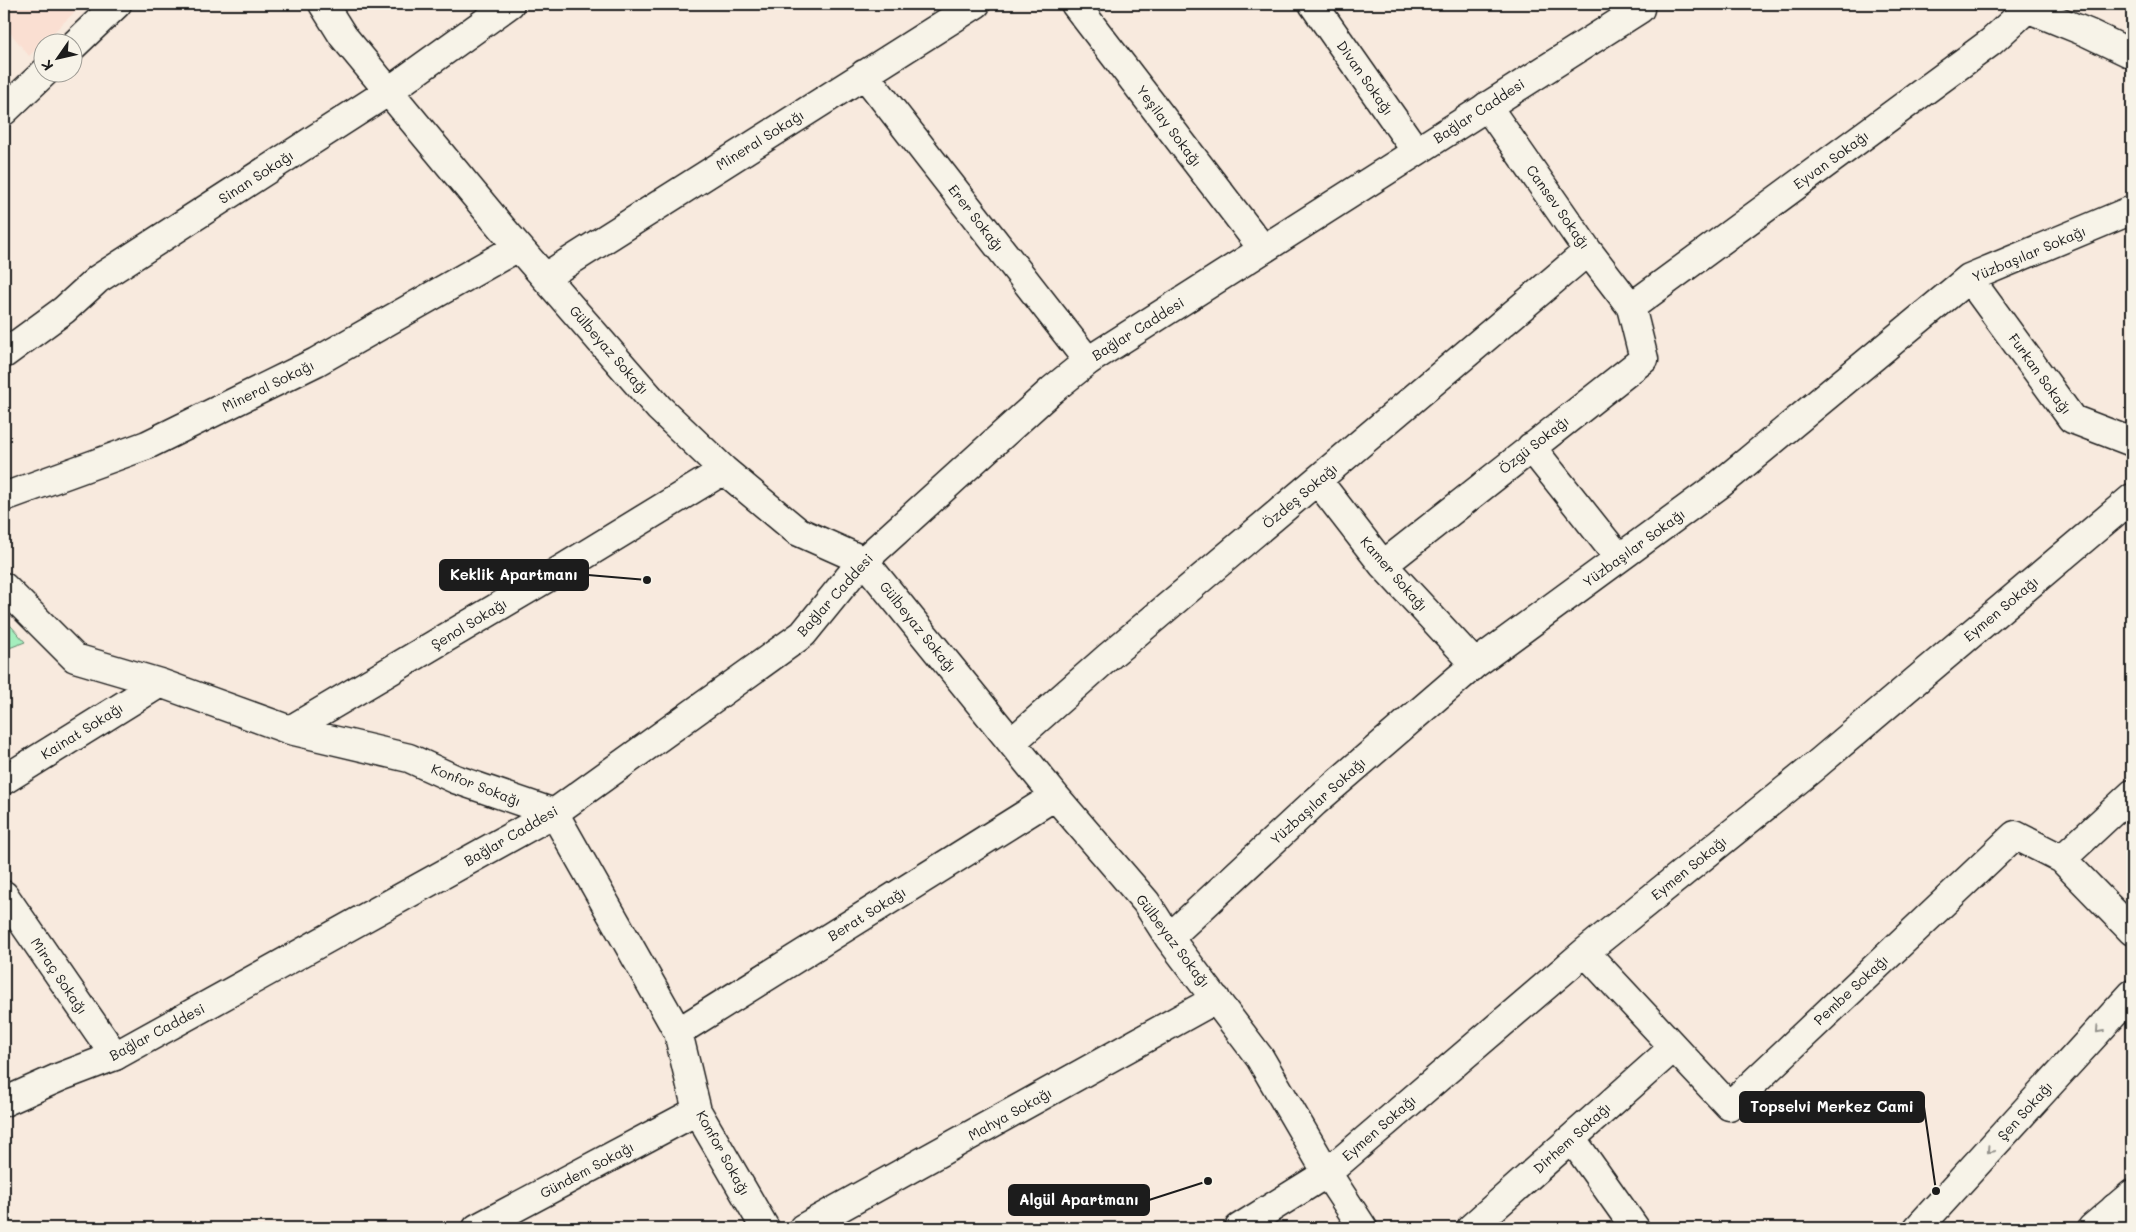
<svg xmlns="http://www.w3.org/2000/svg" width="2136" height="1232" viewBox="0 0 2136 1232" font-family="Mali,sans-serif">
<style>
.built{fill:#fadfd2}
.green{fill:#a4eebd;stroke:#60856c}
.lines{fill:none;stroke-linecap:round;stroke-linejoin:round}
.street-casing{stroke:#1c1c1c;stroke-width:31}
.secondary-casing{stroke:#1c1c1c;stroke-width:31}
.street{stroke:#f7f3e8;stroke-width:28}
.secondary{stroke:#f7f3e8;stroke-width:28}
.oneway{stroke:#94928c}
.labels{text-anchor:middle;stroke-width:5;stroke-linejoin:round;paint-order:stroke}
.street-label{font-size:14px;fill:#1c1c1c;stroke:#f7f3e8}
.leader{fill:none;stroke:#1c1c1c;stroke-width:2}
.callout-dot{fill:#1c1c1c;stroke:#f7f3e8;stroke-width:2}
.callout{fill:#1c1c1c;stroke:#1c1c1c;stroke-width:2}
.callout-label{font-size:15px;text-anchor:middle;font-weight:bold;fill:#fff}
</style>
<rect width="100%" height="100%" fill="#f8eade"/>
<filter id="ink" filterUnits="userSpaceOnUse"><feTurbulence type="fractalNoise" baseFrequency=".02" numOctaves="2"/><feDisplacementMap in="SourceGraphic" scale="10" xChannelSelector="R" yChannelSelector="G"/><feConvolveMatrix kernelMatrix="1 2 1 2 8 2 1 2 1" color-interpolation-filters="sRGB"/></filter>
<g filter="url(#ink)">
<path class="built" d="M 4,4 L 83,4 L 29,56 L 4,25 Z"/>
<path class="green" d="M 4,618 L 25,642 L 4,650 Z"/>
<g class="lines">
<defs>
<path id="street" d="M 323,4 L 343,36 L 501,227 L 659,408 L 724,470 L 797,531 L 864,561 L 1055,796 L 1146,902 L 1169,938 L 1260,1058 L 1327,1173 L 1363,1228
M 1075,4 L 1263,249
M 1313,4 L 1416,151
M 2017,4 L 2088,33 L 2132,54
M 72,47 L 117,4
M 864,74 L 1088,361
M 4,111 L 45,72
M 545,277 L 976,4
M 1969,278 L 2072,419 L 2132,442
M 1631,307 L 1991,42 L 2032,4
M 4,354 L 64,310 L 98,279 L 389,91 L 510,4
M 1531,447 L 1619,558
M 1318,481 L 1383,565 L 1475,664
M 4,497 L 147,445 L 316,362 L 518,247
M 1383,565 L 1644,359 L 1631,307 L 1588,251 L 1487,106
M 4,587 L 75,658 L 160,683 L 290,730 L 409,758 L 455,779 L 554,813 L 678,1032 L 697,1111 L 765,1228
M 290,730 L 552,575 L 724,470
M 1012,742 L 1107,658 L 1588,251
M 4,780 L 160,683
M 2062,859 L 2132,794
M 4,895 L 115,1056
M 1169,938 L 1315,802 L 1475,664 L 1719,485 L 1969,278 L 2132,210
M 1585,952 L 1729,1106 L 2015,835 L 2062,859 L 2132,931
M 678,1032 L 1055,796
M 1572,1139 L 1635,1228
M 2115,1208 L 2128,1228
M 477,1228 L 697,1111
M 803,1228 L 1216,999
M 1239,1228 L 1327,1173 L 1585,952 L 1809,771 L 2132,498
M 1471,1228 L 1673,1048"/>
<path id="secondary" d="M 4,1102 L 60,1077 L 115,1056 L 554,813 L 803,634 L 859,565 L 1052,390 L 1088,361 L 1640,9
M 1918,1228 L 2132,994
M 2092,1228 L 2132,1194"/>
</defs>
<use href="#street" class="street-casing"/>
<use href="#secondary" class="secondary-casing"/>
<use href="#street" class="street"/>
<use href="#secondary" class="secondary"/>
</g>
<defs><path id="oneway-chevron" d="M-2-3.5L2.5 0L-2 3.5" fill="none" stroke-width="1.6" stroke-linecap="round" stroke-linejoin="round" transform="scale(1.25)"/></defs>
<g class="oneway">
<use href="#oneway-chevron" transform="translate(2099 1030) rotate(132)"/>
<use href="#oneway-chevron" transform="translate(1990 1150) rotate(132)"/>
</g>
</g>
<g class="labels">
<g class="street-label">
<text transform="translate(1365 78) rotate(55)" y="5">Divan Sokağı</text>
<text transform="translate(1479 111) rotate(-33)" y="5">Bağlar Caddesi</text>
<text transform="translate(1169 126) rotate(53)" y="5">Yeşilay Sokağı</text>
<text transform="translate(760 140) rotate(-32)" y="5">Mineral Sokağı</text>
<text transform="translate(1831 160) rotate(-36)" y="5">Eyvan Sokağı</text>
<text transform="translate(256 177) rotate(-33)" y="5">Sinan Sokağı</text>
<text transform="translate(1558 207) rotate(55)" y="5">Cansev Sokağı</text>
<text transform="translate(976 218) rotate(52)" y="5">Erer Sokağı</text>
<text transform="translate(2029 254) rotate(-23)" y="5">Yüzbaşılar Sokağı</text>
<text transform="translate(1138 329) rotate(-32)" y="5">Bağlar Caddesi</text>
<text transform="translate(609 350) rotate(49)" y="5">Gülbeyaz Sokağı</text>
<text transform="translate(2040 374) rotate(54)" y="5">Furkan Sokağı</text>
<text transform="translate(268 386) rotate(-26)" y="5">Mineral Sokağı</text>
<text transform="translate(1534 445) rotate(-38)" y="5">Özgü Sokağı</text>
<text transform="translate(1300 496) rotate(-40)" y="5">Özdeş Sokağı</text>
<text transform="translate(1634 548) rotate(-36)" y="5">Yüzbaşılar Sokağı</text>
<text transform="translate(1394 574) rotate(49)" y="5">Kamer Sokağı</text>
<text transform="translate(835 595) rotate(-48)" y="5">Bağlar Caddesi</text>
<text transform="translate(2001 609) rotate(-40)" y="5">Eymen Sokağı</text>
<text transform="translate(469 624) rotate(-31)" y="5">Şenol Sokağı</text>
<text transform="translate(918 627) rotate(51)" y="5">Gülbeyaz Sokağı</text>
<text transform="translate(82 731) rotate(-32)" y="5">Kainat Sokağı</text>
<text transform="translate(476 785) rotate(21)" y="5">Konfor Sokağı</text>
<text transform="translate(1318 801) rotate(-42)" y="5">Yüzbaşılar Sokağı</text>
<text transform="translate(511 836) rotate(-30)" y="5">Bağlar Caddesi</text>
<text transform="translate(1689 868) rotate(-39)" y="5">Eymen Sokağı</text>
<text transform="translate(867 914) rotate(-32)" y="5">Berat Sokağı</text>
<text transform="translate(1173 941) rotate(53)" y="5">Gülbeyaz Sokağı</text>
<text transform="translate(59 976) rotate(56)" y="5">Miraç Sokağı</text>
<text transform="translate(1851 990) rotate(-43)" y="5">Pembe Sokağı</text>
<text transform="translate(157 1032) rotate(-28)" y="5">Bağlar Caddesi</text>
<text transform="translate(2025 1111) rotate(-48)" y="5">Şen Sokağı</text>
<text transform="translate(1010 1114) rotate(-29)" y="5">Mahya Sokağı</text>
<text transform="translate(1379 1128) rotate(-41)" y="5">Eymen Sokağı</text>
<text transform="translate(1572 1138) rotate(-42)" y="5">Dirhem Sokağı</text>
<text transform="translate(723 1153) rotate(61)" y="5">Konfor Sokağı</text>
<text transform="translate(587 1170) rotate(-28)" y="5">Gündem Sokağı</text>
</g>
</g>
<path class="leader" d="M647 580L588 575M1936 1191L1924 1107M1208 1181L1149 1200"/>
<g class="callout-dot">
<circle cx="647" cy="580" r="5"/>
<circle cx="1936" cy="1191" r="5"/>
<circle cx="1208" cy="1181" r="5"/>
</g>
<g class="callout">
<rect x="440" y="560" width="148" height="30" rx="5"/>
<rect x="1740" y="1092" width="184" height="30" rx="5"/>
<rect x="1009" y="1185" width="140" height="30" rx="5"/>
</g>
<g class="callout-label">
<text x="514" y="580">Keklik Apartmanı</text>
<text x="1832" y="1112">Topselvi Merkez Cami</text>
<text x="1079" y="1205">Algül Apartmanı</text>
</g>
<rect width="2136" height="1232" fill="none" stroke="#f7f3e8" stroke-width="20"/>
<rect x="10" y="10" width="2116" height="1212" fill="none" stroke="#1c1c1c" stroke-width="2" filter="url(#ink)"/>
<g transform="translate(58 58) rotate(236)"><circle r="24" fill="#f7f3e8" stroke="#9f9d96"/>
<path d="M0-4L9 19L0 12L-9 19Z" fill="#1c1c1c"/>
<text y="-8" font-size="14" font-weight="bold" text-anchor="middle" fill="#1c1c1c">K</text>
</g>
</svg>
